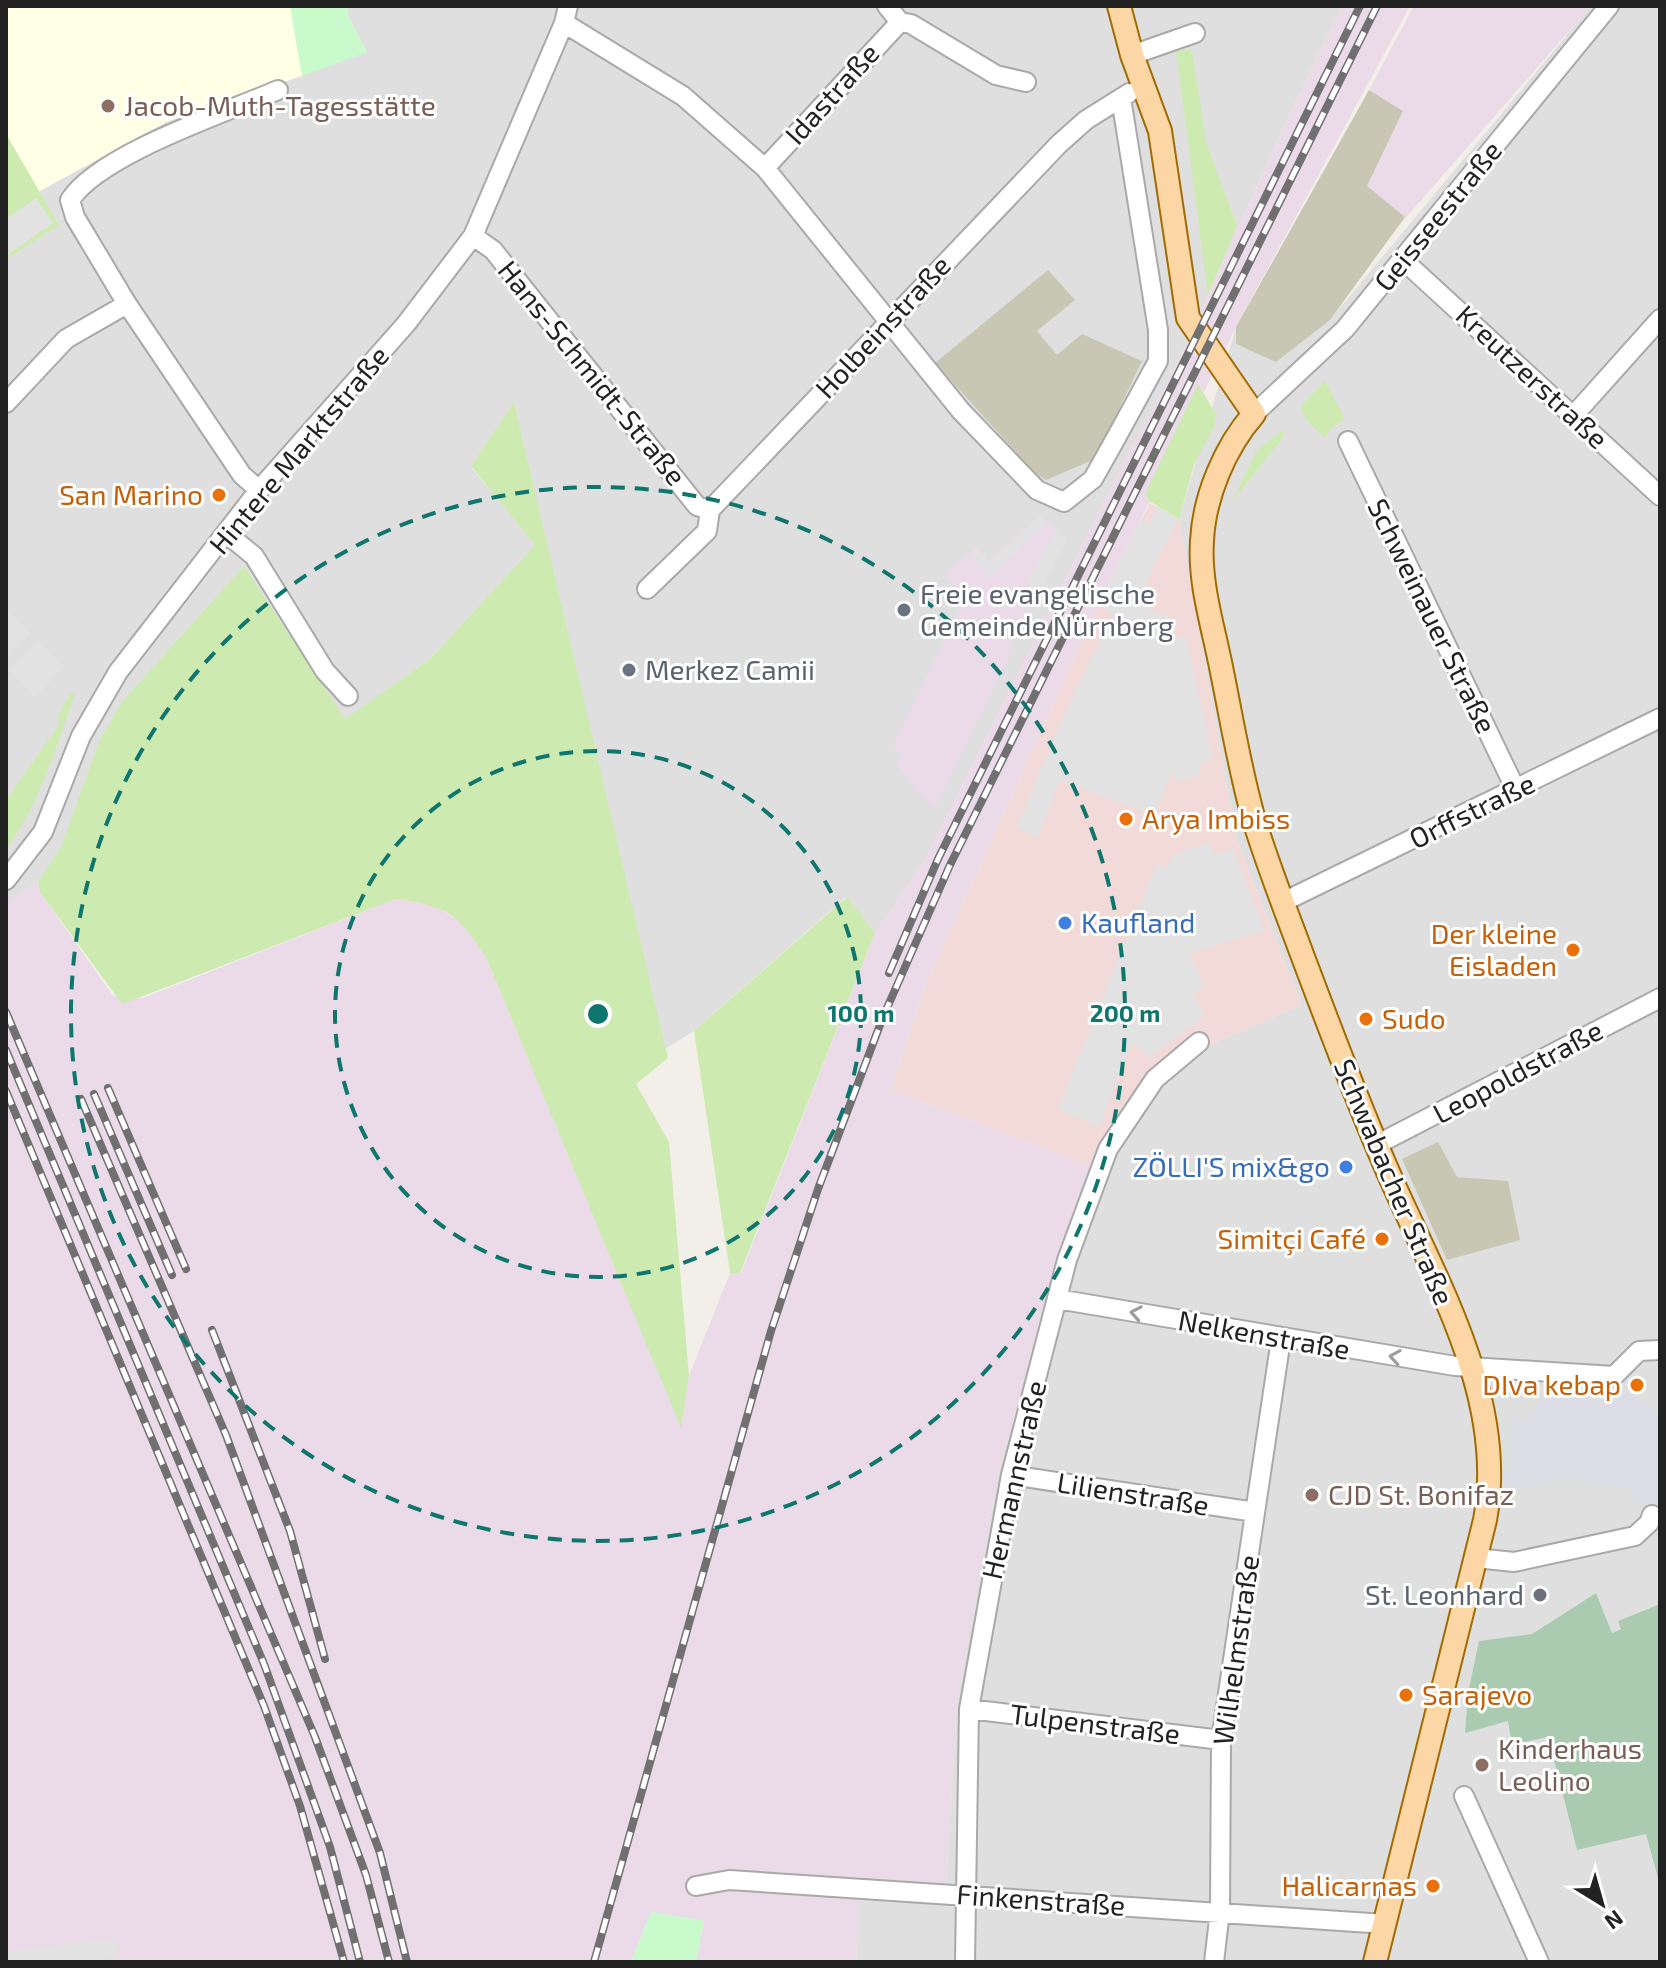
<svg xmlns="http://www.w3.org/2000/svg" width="1666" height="1968" viewBox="0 0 1666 1968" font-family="'Exo 2',sans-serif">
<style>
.residential{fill:#e0dfdf}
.commercial{fill:#f2dad9}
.industrial{fill:#ebdbe8}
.education{fill:#ffffe5}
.construction{fill:#c7c7b4}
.grass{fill:#cdebb0}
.cemetery{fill:#aacbaf}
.park{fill:#c8facc}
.parking{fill:#e2e2e2}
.plaza{fill:#dddde8}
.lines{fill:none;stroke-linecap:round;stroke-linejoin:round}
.minor-casing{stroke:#a9a9a9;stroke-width:22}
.major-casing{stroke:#a06b00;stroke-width:26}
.minor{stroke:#fff;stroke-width:18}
.major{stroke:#fcd6a4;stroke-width:22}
.rail-casing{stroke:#707070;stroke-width:8}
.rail{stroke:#fff;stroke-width:5;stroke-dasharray:15;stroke-linecap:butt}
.oneway{stroke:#9c9c9c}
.ring{fill:none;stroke:#0f766e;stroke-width:4;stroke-dasharray:14 10}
.education-dot{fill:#8d6e63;stroke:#fff;stroke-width:3}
.food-dot{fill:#e8710a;stroke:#fff;stroke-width:3}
.worship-dot{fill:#6b7280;stroke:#fff;stroke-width:3}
.shop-dot{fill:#3f7fe0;stroke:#fff;stroke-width:3}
.labels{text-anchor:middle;stroke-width:6;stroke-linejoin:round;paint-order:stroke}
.street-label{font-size:28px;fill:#222;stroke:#fff}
.education-label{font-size:28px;fill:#785e54;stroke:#fff;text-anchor:start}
.food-label{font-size:28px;fill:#c56008;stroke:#fff;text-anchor:end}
.worship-label{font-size:28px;fill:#5b616d;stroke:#fff;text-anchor:start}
.shop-label{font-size:28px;fill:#366cbe;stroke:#fff;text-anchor:start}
.centre{fill:#0f766e;stroke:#fff;stroke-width:4}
.ring-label{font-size:24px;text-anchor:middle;font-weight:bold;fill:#0f766e;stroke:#fff;stroke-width:6;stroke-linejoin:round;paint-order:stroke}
</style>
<rect width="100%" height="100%" fill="#f2efe9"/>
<path class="residential" d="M 349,6 L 1343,6 L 1290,113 L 1175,369 L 1127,455 L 924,862 L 875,933 L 846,897 L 694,1031 L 665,1049 L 514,403 L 471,467 L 536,545 L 430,659 L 345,720 L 243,566 L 77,810 L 61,848 L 38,882 L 6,904 L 6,260 L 58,225 L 38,192 L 166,122 L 367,52 L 347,14 Z
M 1591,6 L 1660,6 L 1660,1604 L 1618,1621 L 1621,1629 L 1611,1633 L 1596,1593 L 1532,1634 L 1479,1641 L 1465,1732 L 1509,1721 L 1548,1737 L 1577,1850 L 1646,1834 L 1660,1886 L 1660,1962 L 856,1962 L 859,1879 L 946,1883 L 957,1704 L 999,1470 L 1091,1166 L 1123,1110 L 1212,1044 L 1302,1005 L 1236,838 L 1179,519 L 1236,327 L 1236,344 L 1276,361 L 1330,320 Z"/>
<path class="commercial" d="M 1150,503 L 1179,519 L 1236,838 L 1302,1005 L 1212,1044 L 1123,1110 L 1091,1166 L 891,1090 L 925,987 L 1099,604 Z"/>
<path class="industrial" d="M 1343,6 L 1410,6 L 1236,327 L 1099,604 L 925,987 L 891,1090 L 1091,1166 L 999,1470 L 957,1704 L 946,1884 L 860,1879 L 856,1962 L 696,1962 L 704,1921 L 651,1912 L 631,1962 L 6,1962 L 6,904 L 38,882 L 40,892 L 113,996 L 143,998 L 396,899 L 434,905 L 464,924 L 486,957 L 681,1426 L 689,1376 L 730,1273 L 741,1273 L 875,933 L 924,862 L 1127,455 L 1175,369 L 1290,113 Z
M 1414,6 L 1591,6 L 1389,237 L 1405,217 L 1366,186 L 1403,111 L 1369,90 Z
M 1040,514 L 1067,539 L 1011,643 L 1014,646 L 934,810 L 896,765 L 902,753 L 892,748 L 962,604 L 964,595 L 944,575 L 977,547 L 989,560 Z"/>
<path class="education" d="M 6,6 L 290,6 L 302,76 L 166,122 L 38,192 L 6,134 Z"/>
<path class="construction" d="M 1369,90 L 1403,111 L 1367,186 L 1405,217 L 1330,320 L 1276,362 L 1236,344 L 1236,327 Z
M 1048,270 L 1075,300 L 1037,331 L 1057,355 L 1082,334 L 1142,361 L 1095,459 L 1046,480 L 1034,472 L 935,363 Z
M 1438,1142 L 1457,1177 L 1508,1181 L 1520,1240 L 1447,1260 L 1402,1159 Z"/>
<path class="grass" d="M 1192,49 L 1206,142 L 1237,226 L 1208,295 L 1176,51 Z
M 6,134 L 59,225 L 6,260 Z
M 1325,381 L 1345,419 L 1331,428 L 1325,438 L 1307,421 L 1300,407 Z
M 1198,384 L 1216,414 L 1215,424 L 1194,465 L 1179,519 L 1149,501 L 1145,494 Z
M 514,402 L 668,1058 L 636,1084 L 669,1142 L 689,1376 L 681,1428 L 486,957 C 458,914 448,906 396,899 L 122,1004 L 40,892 L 38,882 L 61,847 L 99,742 L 121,703 L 244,566 L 345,719 L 430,659 L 535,545 L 471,466 Z
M 1283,430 L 1284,436 L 1232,502 L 1257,450 Z
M 70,694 L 75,694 C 57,747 39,804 6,850 L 6,800 L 59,725 L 58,716 Z
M 847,897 L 875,933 L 740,1273 L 730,1273 L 694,1031 Z"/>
<path class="cemetery" d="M 1596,1593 L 1612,1633 L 1621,1629 L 1618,1621 L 1660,1604 L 1660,1886 L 1646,1834 L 1577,1850 L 1548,1737 L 1512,1745 L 1508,1721 L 1465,1733 L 1468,1693 L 1479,1641 L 1532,1634 Z"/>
<path class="park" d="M 290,6 L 349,6 L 347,14 L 367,52 L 302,76 Z
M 651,1912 L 704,1921 L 696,1962 L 631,1962 Z"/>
<path class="parking" d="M 36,198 L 53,223 L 6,256 L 6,219 Z
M 1157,506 L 1178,519 L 1153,566 L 1140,605 L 1176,620 L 1174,638 L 1186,637 L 1213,759 L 1198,764 L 1201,775 L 1176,782 L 1172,771 L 1154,816 L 1060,780 L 1038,837 L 1016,828 L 1066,710 L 1098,644 L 1116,618 L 1099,604 L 1141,519 L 1149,523 Z
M 1040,515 L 1048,523 L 989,577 L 971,556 L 978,550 L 989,561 Z
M 1056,530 L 1066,539 L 1033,602 L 1020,596 Z
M 6,608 L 31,633 L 6,657 Z
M 37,640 L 64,666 L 35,697 L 7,670 Z
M 1209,842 L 1214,855 L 1233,848 L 1264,931 L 1189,953 L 1205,987 L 1193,994 L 1205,1016 L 1149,1058 L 1132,1042 L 1099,1127 L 1058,1109 L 1157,864 L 1167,867 L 1172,855 Z
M 117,1939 L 119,1958 L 6,1962 L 6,1951 Z"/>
<path class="plaza" d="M 1610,1385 L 1620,1385 L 1660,1417 L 1660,1516 L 1652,1515 L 1627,1488 L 1567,1477 L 1520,1489 L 1505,1481 L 1511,1462 L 1510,1417 L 1525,1422 L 1544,1396 L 1609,1400 Z"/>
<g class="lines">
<defs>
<path id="minor" d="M 887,6 L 900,22 L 911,24 L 996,75 L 1026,82
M 564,23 L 683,96 L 765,168 L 961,411 L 1037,490 L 1064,502 L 1093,479 L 1116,438 L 1158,361 L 1158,330 L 1121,98
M 1132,55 L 1195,33
M 765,168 L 900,22
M 473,236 L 493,250 L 697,506 L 710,510
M 1402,259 L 1660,496
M 6,403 L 66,339 L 127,304
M 1254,414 L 1345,329 L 1609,6
M 1574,415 L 1660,319
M 1348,441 L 1516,790
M 259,490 L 242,475 L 127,304 L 75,217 L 70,200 C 100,154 225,113 278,90
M 226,533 L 254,556 L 325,671 L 348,696
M 647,589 L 707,531 L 710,510 L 1059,144 L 1086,120 L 1129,93
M 6,880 L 43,832 L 81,736 L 118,672 L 259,490 L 406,324 L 473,236 L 564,23 L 568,6
M 1283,902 L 1660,718
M 1376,1145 L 1660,998
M 1057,1299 L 1455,1366 L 1614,1376 L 1639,1351 L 1660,1350
M 1011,1475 L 1255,1512
M 1476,1558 L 1514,1562 L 1635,1536 L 1649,1523 L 1652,1515
M 969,1709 L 1221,1740
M 1464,1796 L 1539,1962
M 696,1886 L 729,1880 L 1385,1924
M 965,1962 L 969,1709 L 1011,1475 L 1067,1260 L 1108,1149 L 1155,1079 L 1199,1042
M 1214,1962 L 1220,1911 L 1221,1740 L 1281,1339"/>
<path id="major" d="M 1119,6 L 1132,55 L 1160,131 L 1188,318 L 1254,414 C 1225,447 1204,497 1202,541 C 1199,585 1214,629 1222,672 C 1232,721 1240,771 1254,820 C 1268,866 1286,911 1303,957 C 1329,1026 1355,1096 1385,1165 C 1432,1275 1508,1396 1485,1520 L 1375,1962"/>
</defs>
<use href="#minor" class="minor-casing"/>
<use href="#major" class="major-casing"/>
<use href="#minor" class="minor"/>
<use href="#major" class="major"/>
<defs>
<path id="rail" d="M 889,973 L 938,859 L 1360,6
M 6,1012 L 315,1737 L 366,1875 L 389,1962
M 6,1050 L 264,1664 L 330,1847 L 360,1962
M 108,1088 L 186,1269
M 6,1091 L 264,1706 L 300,1806 L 344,1962
M 94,1094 L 172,1275
M 81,1099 L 226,1435 L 380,1853 L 407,1962
M 212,1330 L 290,1531 L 325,1659
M 594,1962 L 771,1331 L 818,1189 L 883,1017 L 950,865 L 1377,6"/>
</defs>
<use href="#rail" class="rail-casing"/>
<use href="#rail" class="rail"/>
</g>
<defs><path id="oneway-chevron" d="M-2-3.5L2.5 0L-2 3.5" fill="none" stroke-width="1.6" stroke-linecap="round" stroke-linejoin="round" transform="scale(2)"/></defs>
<g class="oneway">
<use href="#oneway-chevron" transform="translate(1136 1313) rotate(-170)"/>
<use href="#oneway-chevron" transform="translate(1395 1357) rotate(-171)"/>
</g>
<g class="ring">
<circle cx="598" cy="1014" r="263"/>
<circle cx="598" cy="1014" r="527"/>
</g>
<g class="education-dot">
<circle cx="108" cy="106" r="8"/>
<circle cx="1312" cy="1495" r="8"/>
<circle cx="1482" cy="1765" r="8"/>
</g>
<g class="food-dot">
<circle cx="219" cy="495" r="8"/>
<circle cx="1126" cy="819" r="8"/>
<circle cx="1573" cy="950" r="8"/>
<circle cx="1366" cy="1019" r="8"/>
<circle cx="1382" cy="1239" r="8"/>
<circle cx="1637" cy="1385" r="8"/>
<circle cx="1406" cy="1695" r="8"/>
<circle cx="1433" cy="1886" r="8"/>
</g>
<g class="worship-dot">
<circle cx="904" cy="610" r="8"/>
<circle cx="629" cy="670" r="8"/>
<circle cx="1540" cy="1595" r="8"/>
</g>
<g class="shop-dot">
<circle cx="1065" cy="923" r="8"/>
<circle cx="1346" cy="1167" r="8"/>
</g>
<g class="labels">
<g class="street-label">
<text transform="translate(832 94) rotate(-48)" y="10">Idastraße</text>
<text transform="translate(1438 216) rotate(-51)" y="10">Geisseestraße</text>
<text transform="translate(883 327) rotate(-47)" y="10">Holbeinstraße</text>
<text transform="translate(592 373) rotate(51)" y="10">Hans-Schmidt-Straße</text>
<text transform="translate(1532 377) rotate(43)" y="10">Kreutzerstraße</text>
<text transform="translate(299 450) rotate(-50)" y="10">Hintere Marktstraße</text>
<text transform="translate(1432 616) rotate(64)" y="10">Schweinauer Straße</text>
<text transform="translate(1472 811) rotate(-26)" y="10">Orffstraße</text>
<text transform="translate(1518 1072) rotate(-28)" y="10">Leopoldstraße</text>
<text transform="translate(1394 1182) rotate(67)" y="10">Schwabacher Straße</text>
<text transform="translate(1264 1335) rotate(10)" y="10">Nelkenstraße</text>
<text transform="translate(1014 1480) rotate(-77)" y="10">Hermannstraße</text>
<text transform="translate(1133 1494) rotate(9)" y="10">Lilienstraße</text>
<text transform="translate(1236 1650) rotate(-82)" y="10">Wilhelmstraße</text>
<text transform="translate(1095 1724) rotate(7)" y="10">Tulpenstraße</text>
<text transform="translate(1041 1900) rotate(4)" y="10">Finkenstraße</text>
</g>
<g class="education-label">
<text x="124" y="116">Jacob-Muth-Tagesstätte</text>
<text x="1328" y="1505">CJD St. Bonifaz</text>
<text x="1498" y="1759">Kinderhaus<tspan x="1498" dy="32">Leolino</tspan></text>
</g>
<g class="food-label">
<text x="203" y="505">San Marino</text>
<text x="1142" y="829" text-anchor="start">Arya Imbiss</text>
<text x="1557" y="944">Der kleine<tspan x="1557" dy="32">Eisladen</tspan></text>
<text x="1382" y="1029" text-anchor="start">Sudo</text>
<text x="1366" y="1249">Simitçi Café</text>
<text x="1621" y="1395">DIva kebap</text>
<text x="1422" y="1705" text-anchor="start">Sarajevo</text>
<text x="1417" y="1896">Halicarnas</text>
</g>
<g class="worship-label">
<text x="920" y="604">Freie evangelische<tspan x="920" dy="32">Gemeinde Nürnberg</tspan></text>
<text x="645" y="680">Merkez Camii</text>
<text x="1524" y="1605" text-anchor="end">St. Leonhard</text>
</g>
<g class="shop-label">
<text x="1081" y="933">Kaufland</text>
<text x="1330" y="1177" text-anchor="end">ZÖLLI'S mix&amp;go</text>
</g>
</g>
<circle cx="598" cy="1014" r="12" class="centre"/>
<g class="ring-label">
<text x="861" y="1022">100 m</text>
<text x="1125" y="1022">200 m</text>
</g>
<rect width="1666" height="1968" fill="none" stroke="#222222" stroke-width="16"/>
<g transform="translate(1602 1904) rotate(143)" stroke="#ffffff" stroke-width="6" paint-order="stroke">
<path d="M0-6L14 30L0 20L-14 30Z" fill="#222222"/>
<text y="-12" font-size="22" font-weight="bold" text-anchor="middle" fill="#222222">N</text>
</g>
</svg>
